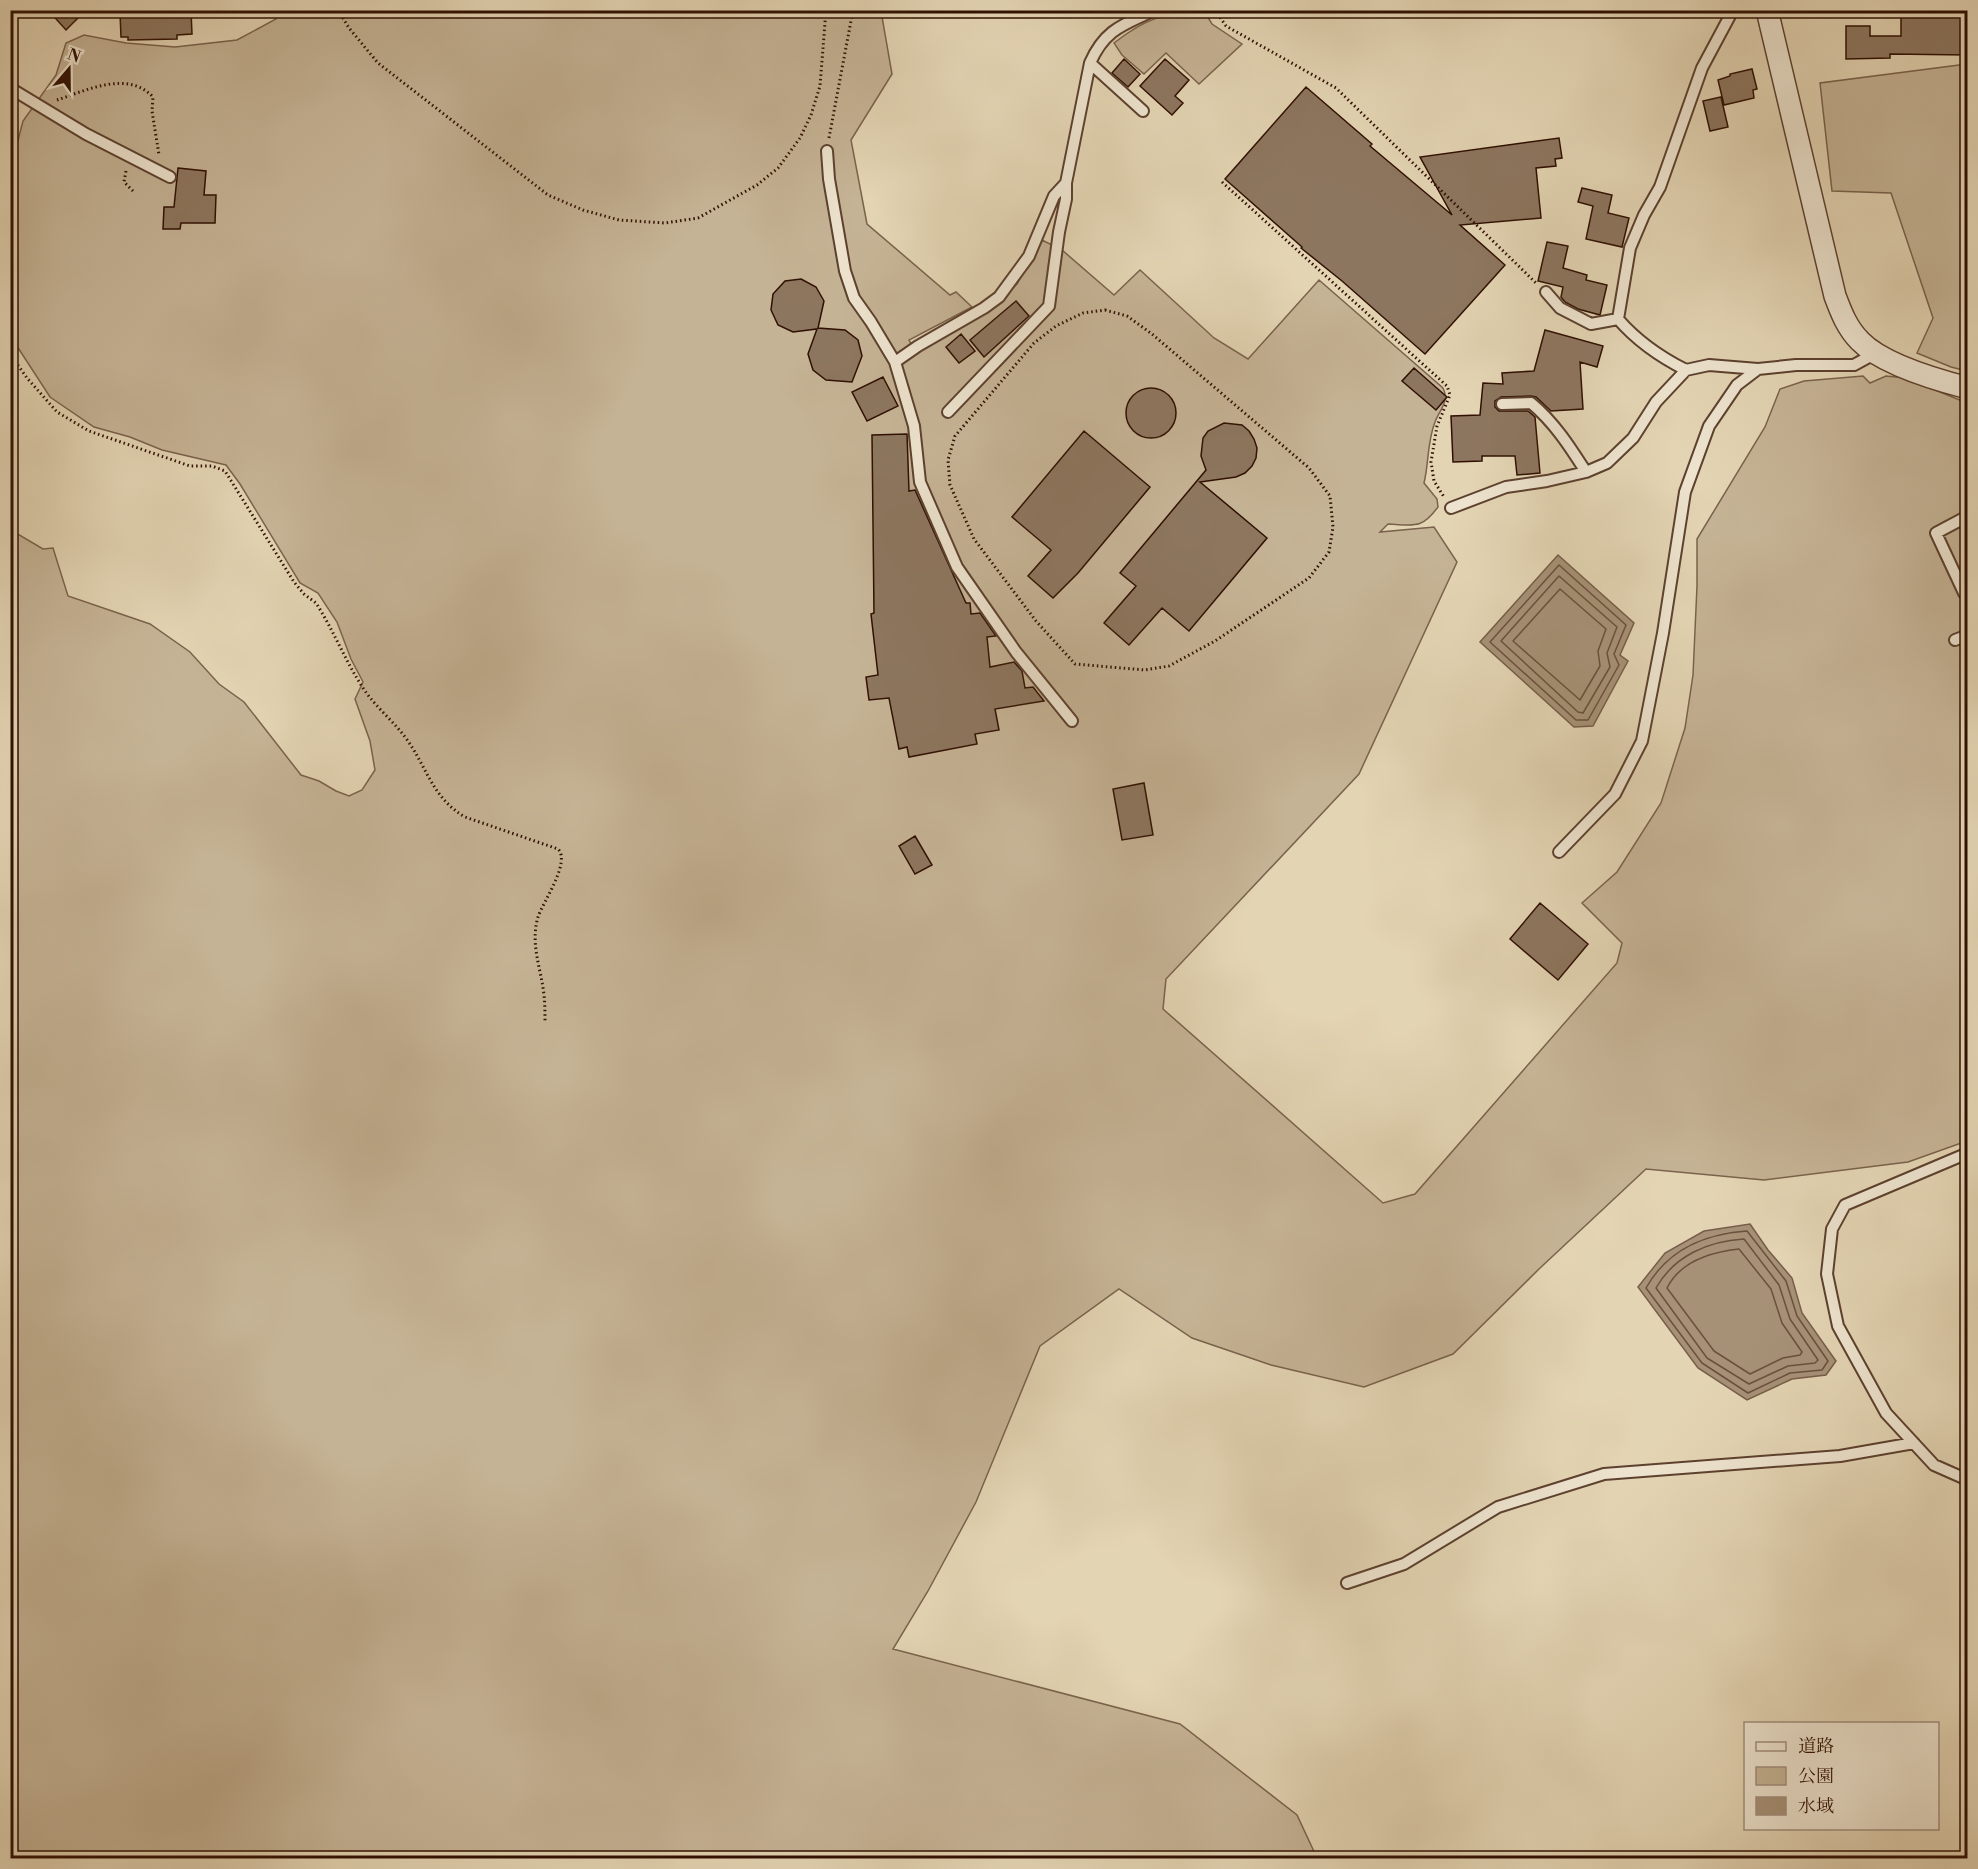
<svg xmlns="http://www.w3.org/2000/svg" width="1978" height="1869" viewBox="0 0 1978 1869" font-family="'Libre Bodoni','Noto Serif JP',serif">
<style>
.green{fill:#c5b395;stroke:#7a624c;stroke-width:1.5}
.water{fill:#a69177;stroke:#775d49;stroke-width:1.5}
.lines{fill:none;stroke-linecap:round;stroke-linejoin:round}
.shore{stroke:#6b503d;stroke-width:1.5}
.building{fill:#8d765f;stroke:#301003;stroke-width:1.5}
.service-casing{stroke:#5d412f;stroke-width:14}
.minor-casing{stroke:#5d412f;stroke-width:24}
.path{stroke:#301003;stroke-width:3;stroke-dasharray:1.5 3;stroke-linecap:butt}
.service{stroke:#ede3ce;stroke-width:10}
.minor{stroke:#ede3ce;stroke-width:21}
</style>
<rect width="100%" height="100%" fill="#e3d4b3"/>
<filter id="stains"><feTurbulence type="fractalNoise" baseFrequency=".00333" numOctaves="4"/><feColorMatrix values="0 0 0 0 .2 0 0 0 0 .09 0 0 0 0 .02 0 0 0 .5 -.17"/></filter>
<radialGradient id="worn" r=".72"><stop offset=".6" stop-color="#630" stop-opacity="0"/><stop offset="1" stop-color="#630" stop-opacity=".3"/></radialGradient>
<path class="green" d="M 273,10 L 881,11 L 892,74 L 851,140 L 867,224 L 950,295 L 956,292 L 972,307 L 909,340 L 916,353 L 995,304 L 1017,284 L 1042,240 L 1062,250 L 1114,295 L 1140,270 L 1214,338 L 1248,359 L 1319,280 L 1443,388 C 1450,401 1439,411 1435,422 C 1427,442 1429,463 1424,483 L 1437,499 L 1438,507 C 1421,530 1414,525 1388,524 L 1380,532 L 1434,527 L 1457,562 L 1359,774 L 1166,979 L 1163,1009 L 1383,1203 L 1415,1194 L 1617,963 L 1622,943 L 1582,903 L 1617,872 L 1661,803 L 1685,728 L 1693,675 L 1697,586 L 1697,539 L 1765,427 L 1780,389 L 1804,381 L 1863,376 L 1870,383 L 1886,376 L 1906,378 L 1967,403 L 1967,1141 L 1908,1162 L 1764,1180 L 1646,1169 L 1539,1269 L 1453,1354 L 1364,1387 L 1271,1365 L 1192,1338 L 1119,1289 L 1040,1346 L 976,1502 L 928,1591 L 893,1649 L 1180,1724 L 1297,1815 L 1317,1858 L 11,1858 L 11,530 L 43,549 L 53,548 L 68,596 L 150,624 L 190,652 L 219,684 L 244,702 L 301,775 L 319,781 L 336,791 L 349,796 L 362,790 L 375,770 L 370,741 L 355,699 L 363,682 L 351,659 L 337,622 L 318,593 L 300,583 L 240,484 L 226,465 L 162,450 L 130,437 L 94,427 L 50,397 L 11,337 L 11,167 L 23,121 L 56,75 L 66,43 L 84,35 L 126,43 L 175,47 L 237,40 L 276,19 Z
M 1204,11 L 1212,24 L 1242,44 L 1199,84 L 1166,53 L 1144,74 L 1122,55 L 1114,43 C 1146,18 1164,13 1204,11 Z
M 1967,64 L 1968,64 L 1967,371 L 1951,367 L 1917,353 L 1933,318 L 1891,193 L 1832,191 L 1820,83 Z"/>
<path class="water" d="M 1558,555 L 1634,623 L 1620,655 L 1628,661 L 1593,726 L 1574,727 L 1480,642 Z
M 1750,1224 L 1768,1250 L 1792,1278 L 1802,1313 L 1836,1361 L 1826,1375 L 1792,1379 L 1747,1400 L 1698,1368 L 1638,1287 L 1665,1253 L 1704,1231 Z"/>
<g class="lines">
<path class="shore" d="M 1559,565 L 1626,625 L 1614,654 L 1619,665 L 1588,720 L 1576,720 L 1490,642 Z
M 1559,576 L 1617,627 L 1607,653 L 1610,667 L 1583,713 L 1578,712 L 1501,641 Z
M 1560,589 L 1606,629 L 1598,651 L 1600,666 L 1580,700 L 1513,641 Z
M 1747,1231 L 1786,1281 L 1797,1316 L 1828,1361 L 1822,1370 L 1790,1373 L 1748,1393 L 1702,1363 L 1646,1288 C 1668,1249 1704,1234 1747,1231 Z
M 1744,1239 L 1779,1285 L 1790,1319 L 1818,1360 L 1815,1363 L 1788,1366 L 1749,1384 L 1707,1358 L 1656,1288 C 1674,1256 1708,1241 1744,1239 Z
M 1739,1249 L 1771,1289 L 1782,1323 L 1802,1352 L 1800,1355 L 1783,1358 L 1750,1374 L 1714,1351 L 1667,1288 C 1680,1262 1711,1252 1739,1249 Z"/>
</g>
<path class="building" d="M 48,10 L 86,10 L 66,30 Z
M 1901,10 L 1968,10 L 1968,55 L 1890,54 L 1890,58 L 1846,59 L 1846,26 L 1870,26 L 1870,36 L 1901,36 Z
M 191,11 L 192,34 L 177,35 L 177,39 L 128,40 L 128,37 L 121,37 L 120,13 Z
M 1124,59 L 1140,74 L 1128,87 L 1112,73 Z
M 1165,59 L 1189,80 L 1175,96 L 1183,103 L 1172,115 L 1140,86 Z
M 1752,69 L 1757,89 L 1753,90 L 1754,98 L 1724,105 L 1718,80 L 1730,76 L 1730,74 Z
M 1306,87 L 1372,144 L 1370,146 L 1452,215 L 1420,157 L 1559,138 L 1562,158 L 1555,159 L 1556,166 L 1536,168 L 1541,218 L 1460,225 L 1505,265 L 1425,354 L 1342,281 L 1301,248 L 1302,247 L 1225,179 Z
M 1721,97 L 1728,127 L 1710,131 L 1703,101 Z
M 178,168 L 206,171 L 204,195 L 216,195 L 215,223 L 181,223 L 180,229 L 163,229 L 164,207 L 174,207 Z
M 1582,188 L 1612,195 L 1608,213 L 1629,218 L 1622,247 L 1586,239 L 1593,206 L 1578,202 Z
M 1547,242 L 1568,246 L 1563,268 L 1587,275 L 1586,280 L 1607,285 L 1600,315 L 1578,309 L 1565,302 L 1561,297 L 1563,287 L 1538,281 Z
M 801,279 L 816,287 L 824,301 L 818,328 L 845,330 L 858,340 L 862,356 L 852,382 L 826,380 L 813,370 L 808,354 L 817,329 L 793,332 L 778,325 L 771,310 L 773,294 L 785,281 Z
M 1016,301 L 1029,316 L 984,357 L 970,340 Z
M 1545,330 L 1603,346 L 1597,367 L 1580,362 L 1583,409 L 1551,411 L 1536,397 L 1531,396 L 1501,397 L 1495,401 L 1495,407 L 1499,411 L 1528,411 L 1535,417 L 1540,473 L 1517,475 L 1515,456 L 1482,456 L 1482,461 L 1453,462 L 1451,416 L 1480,415 L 1483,383 L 1503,384 L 1502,373 L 1534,371 Z
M 961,334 L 975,351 L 959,363 L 946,347 Z
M 1414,368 L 1447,397 L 1436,410 L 1402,381 Z
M 883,377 L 898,406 L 867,421 L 852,392 Z
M1126 413a25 25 0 1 1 50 0a25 25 0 1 1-50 0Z
M 1224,423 L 1242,425 L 1249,431 L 1254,439 L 1257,448 L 1256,458 L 1252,466 L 1245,473 L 1236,477 L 1200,482 L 1267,538 L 1189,631 L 1162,608 L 1129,645 L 1104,623 L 1136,586 L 1120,573 L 1206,470 L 1201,456 L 1203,438 L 1208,431 Z
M 1084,431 L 1150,487 L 1078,573 L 1053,598 L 1028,576 L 1051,550 L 1012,517 Z
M 907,434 L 909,491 L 915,490 L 966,603 L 970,603 L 971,614 L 980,613 L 996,636 L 987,637 L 990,667 L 1014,662 L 1022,671 L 1025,688 L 1033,687 L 1044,701 L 995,709 L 999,730 L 975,734 L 977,744 L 909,757 L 907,747 L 899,749 L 889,698 L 869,700 L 866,677 L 878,675 L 871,614 L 874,613 L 872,435 Z
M 1144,783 L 1153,835 L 1122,840 L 1113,789 Z
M 915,836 L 932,865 L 915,874 L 899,846 Z
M 1540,903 L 1588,944 L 1558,980 L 1510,939 Z"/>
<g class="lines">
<defs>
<path id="service" d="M 1090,63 L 1143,111
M 10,88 L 86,134 L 170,177
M 827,151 L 829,179 L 845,271 L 854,298 L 871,322 L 895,362 L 914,426 L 920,482 L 957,567 L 1016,652 L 1072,721
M 1546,292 L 1560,308 L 1591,324 L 1618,319
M 1618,319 L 1630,248 L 1644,215 L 1660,187 L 1702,68 L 1733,10
M 1618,319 C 1637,341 1660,357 1686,370
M 895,362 L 918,346 L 984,308 L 999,297 L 1029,256 L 1054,196 L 1066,183
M 1502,404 L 1531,403 C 1554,422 1570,447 1586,472
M 948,412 L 1049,306 L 1059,232 L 1066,199 L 1066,183 L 1090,63 C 1105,29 1123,25 1155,10
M 1451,508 L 1506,487 L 1547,481 L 1586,472 L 1607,463 L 1633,438 L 1656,402 L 1686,370 L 1709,365 L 1758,369 L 1796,365 L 1854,365 L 1876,353
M 1968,516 L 1936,533 L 1964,593 L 1968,596
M 1955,640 L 1968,635
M 1559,852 L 1615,794 L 1642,741 L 1663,633 L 1685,492 L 1709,426 L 1737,385 L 1758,369
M 1968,1153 L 1845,1205 L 1832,1229 L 1827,1274 L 1838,1326 L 1886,1413 L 1934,1465 L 1968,1480
M 1347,1583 L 1404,1564 L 1498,1507 L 1604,1474 L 1840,1456 L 1914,1443"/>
<path id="minor" d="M 1767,10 L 1835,296 C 1841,312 1847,328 1860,341 C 1882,364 1937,380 1968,388"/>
</defs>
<use href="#service" class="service-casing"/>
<use href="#minor" class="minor-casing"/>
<path class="path" d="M 338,10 L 349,28 L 378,63 L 548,195 L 583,210 L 619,220 L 665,223 L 698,218 L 757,185 L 778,168 L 800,138 L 811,115 L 820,86 L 826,10
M 1215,10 L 1226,26 L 1336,88 L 1536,283
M 57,100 C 87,90 128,70 153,97 L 152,111 L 159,155
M 829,138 L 853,10
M 126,171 L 124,182 L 133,191
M 1222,182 L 1447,386 L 1450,395 L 1437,426 L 1431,462 L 1434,481 L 1444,497
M 1105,310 L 1127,316 L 1152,334 L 1309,468 L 1330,496 L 1333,527 L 1329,552 L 1309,578 L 1215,641 L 1169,666 L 1145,670 L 1075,664 L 1036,621 L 974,539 L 950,485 L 948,460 L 955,436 L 1034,343 L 1056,326 L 1083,313 Z
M 10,354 L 27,378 L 57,412 L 89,431 L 190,466 L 212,466 L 225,471 L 294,582 L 304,594 L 316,603 C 334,631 346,663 365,691 C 377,708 393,721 405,737 C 427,766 431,797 465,817 L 558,849 C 571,862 543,902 538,917 C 530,944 541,968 544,995 C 545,1004 545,1013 545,1023"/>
<use href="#service" class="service"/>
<use href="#minor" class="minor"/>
</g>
<rect width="1978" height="1869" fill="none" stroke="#e3d4b3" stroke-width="36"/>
<rect x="12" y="12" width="1954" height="1845" fill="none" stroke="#301003" stroke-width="3"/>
<rect x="18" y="18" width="1942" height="1833" fill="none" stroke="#301003" stroke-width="1.5"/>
<rect x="1744" y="1722" width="195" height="108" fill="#ede3ce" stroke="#a18f7d" stroke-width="1.5"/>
<rect x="1756" y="1742" width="30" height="9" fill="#ede3ce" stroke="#a18f7d" stroke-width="1.5"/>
<text x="1798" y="1752" font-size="18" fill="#301003">道路</text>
<rect x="1756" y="1767" width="30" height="18" fill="#c5b395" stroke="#a18f7d" stroke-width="1.5"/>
<text x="1798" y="1782" font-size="18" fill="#301003">公園</text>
<rect x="1756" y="1797" width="30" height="18" fill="#a69177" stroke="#a18f7d" stroke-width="1.5"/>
<text x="1798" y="1812" font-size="18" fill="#301003">水域</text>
<g transform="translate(69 69) rotate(20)" stroke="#ede3ce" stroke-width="4.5" paint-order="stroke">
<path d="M0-4.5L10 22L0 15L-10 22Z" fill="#301003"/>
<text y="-9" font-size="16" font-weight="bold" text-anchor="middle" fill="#301003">N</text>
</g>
<rect width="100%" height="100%" filter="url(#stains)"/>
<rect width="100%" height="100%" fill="url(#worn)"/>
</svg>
